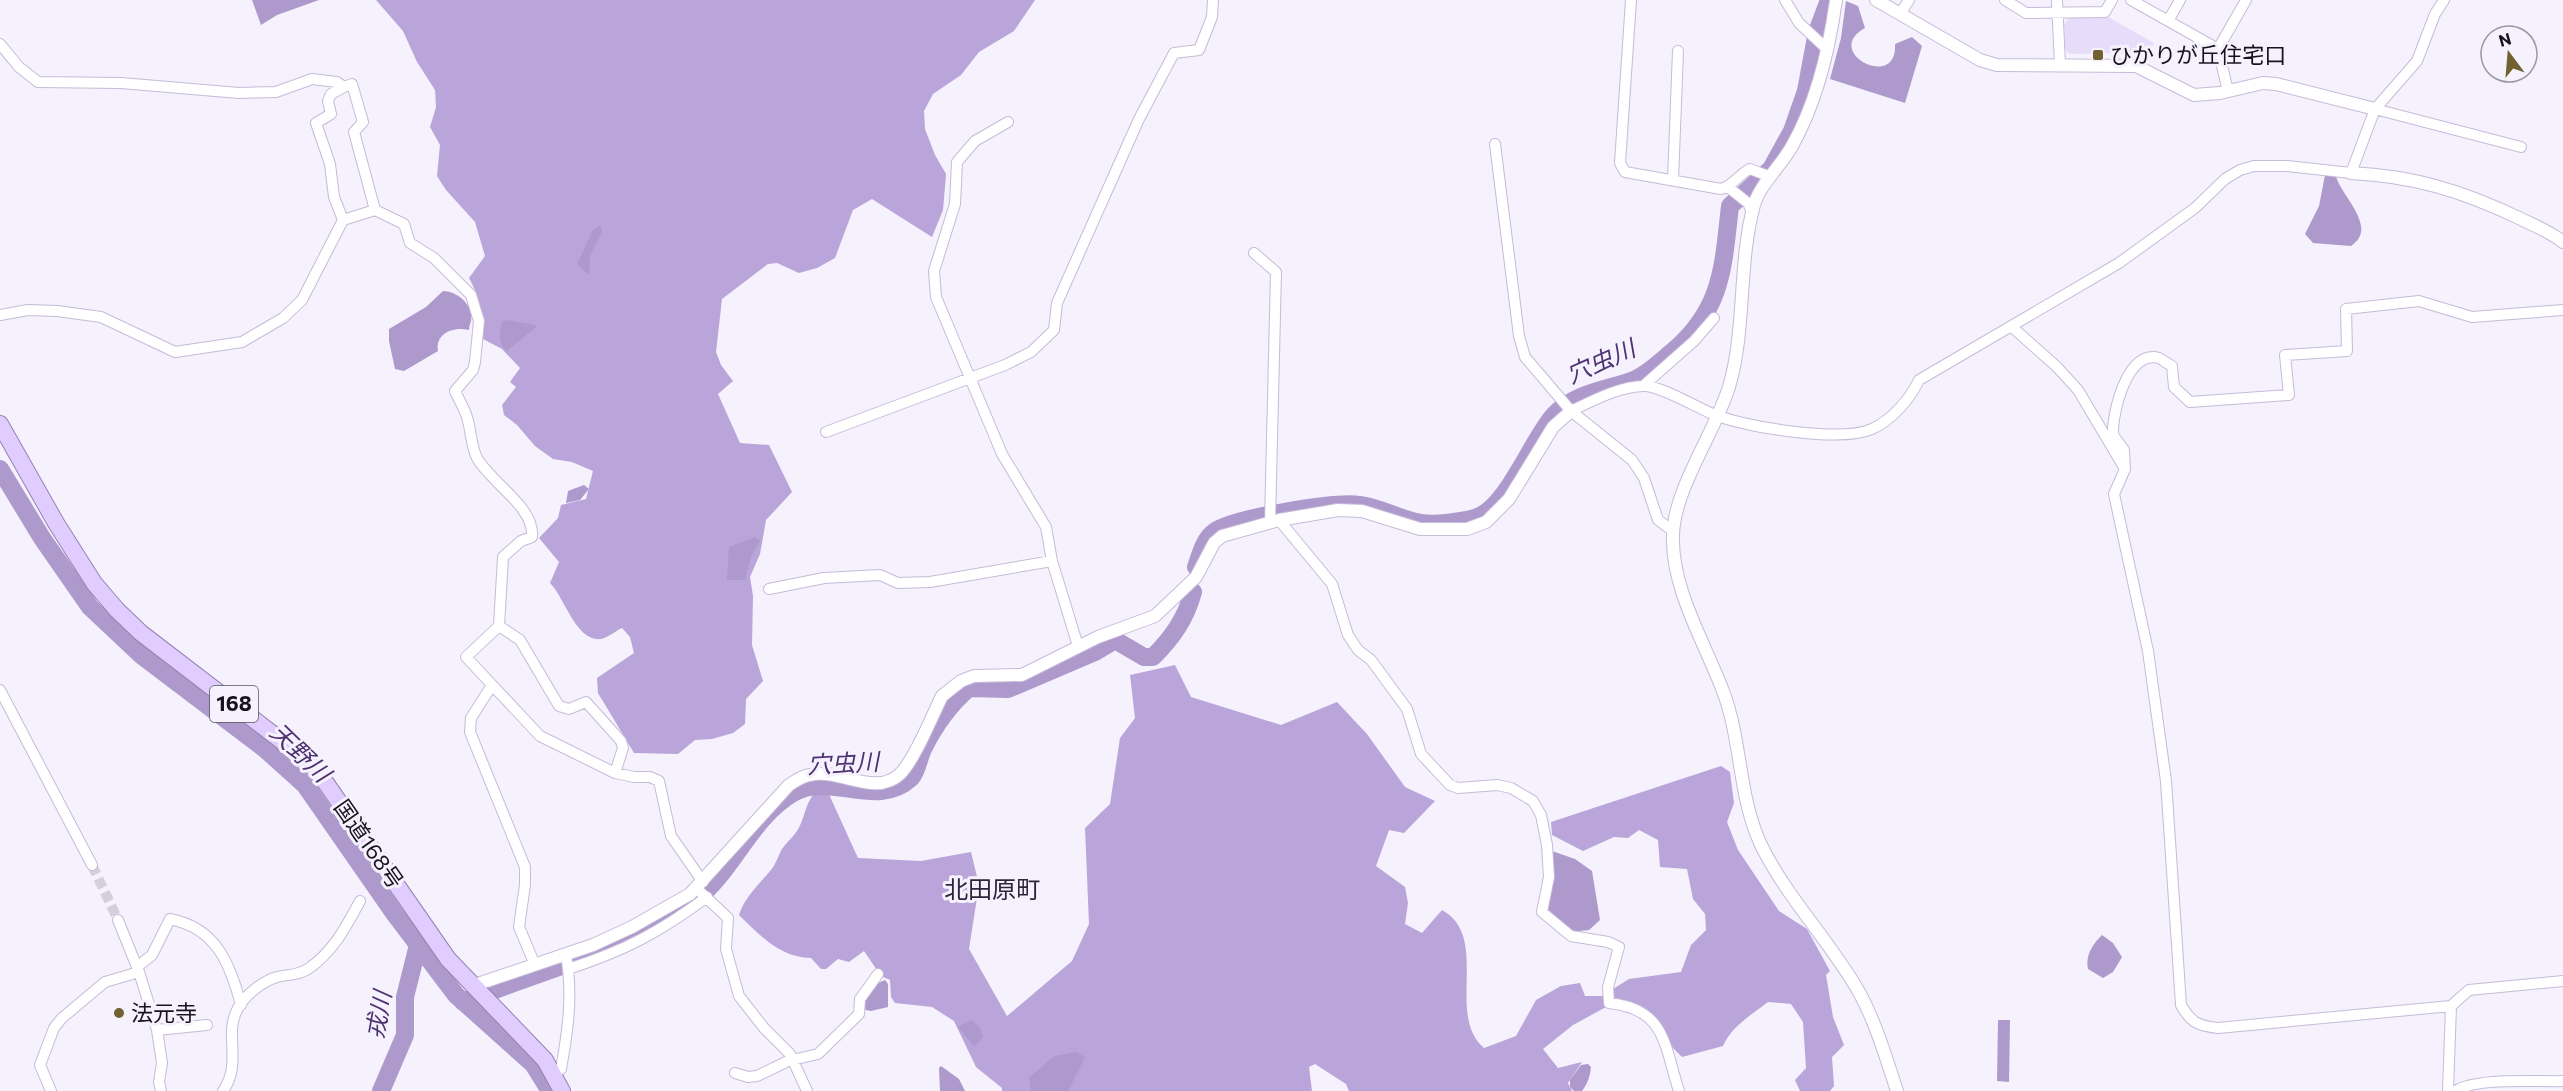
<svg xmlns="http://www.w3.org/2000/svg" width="2563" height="1091" viewBox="0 0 2563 1091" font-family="Commissioner,'Noto Sans JP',sans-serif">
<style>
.green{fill:#e7ddfa}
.forest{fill:#b9a5d9}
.water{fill:#ad99cc}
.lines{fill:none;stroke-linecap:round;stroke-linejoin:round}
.river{stroke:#ad99cc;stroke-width:18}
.minor-tunnel{stroke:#d4d0db;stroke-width:10;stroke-dasharray:10 5;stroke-linecap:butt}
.minor-casing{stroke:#c6bbd8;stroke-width:12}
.tertiary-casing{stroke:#c6bbd8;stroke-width:14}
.trunk-casing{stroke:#9483af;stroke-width:18}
.minor{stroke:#fff;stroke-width:10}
.tertiary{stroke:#fff;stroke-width:12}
.trunk{stroke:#e0ccfe;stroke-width:16}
.poi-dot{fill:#71612f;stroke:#f5f1fd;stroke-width:2}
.labels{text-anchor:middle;stroke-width:6;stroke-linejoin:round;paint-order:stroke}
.shield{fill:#f5f1fd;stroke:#5a5660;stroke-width:1.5}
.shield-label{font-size:21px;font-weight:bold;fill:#17131d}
.poi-label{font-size:22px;fill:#17131d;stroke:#f5f1fd;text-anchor:start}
.street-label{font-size:22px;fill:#17131d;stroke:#f5f1fd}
.water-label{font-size:24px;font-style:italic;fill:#4d3170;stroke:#f5f1fd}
.neighbourhood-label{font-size:24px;fill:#2e253c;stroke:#f5f1fd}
</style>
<rect width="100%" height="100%" fill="#f5f1fd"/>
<path class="green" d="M 2108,17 L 2154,43 L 2146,58 L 2128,53 L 2069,54 L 2065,49 L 2064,24 L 2069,18 Z"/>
<path class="forest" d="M 376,0 L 1035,0 L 1014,31 L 979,52 L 961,75 L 933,94 L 924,111 L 925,129 L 935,155 L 946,174 L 943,210 L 932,237 L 872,199 L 853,210 L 835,258 L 817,268 L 799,273 L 777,263 L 768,264 L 722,299 L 716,352 L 721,365 L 733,381 L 718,394 L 740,443 L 769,445 L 792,492 L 766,520 L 760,554 L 750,577 L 753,596 L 752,645 L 763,681 L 746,699 L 745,724 L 733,733 L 712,739 L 695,740 L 678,754 L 634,753 L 598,693 L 597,678 L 634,653 L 630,637 L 622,628 C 616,631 607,638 601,639 C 576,642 565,598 550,583 L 559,562 L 539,538 L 558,518 L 561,505 L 586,499 L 593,471 L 572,462 L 553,459 L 535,446 L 517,425 L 504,415 L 502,405 L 516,387 L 510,382 L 520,368 L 502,349 L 483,339 C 484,316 480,298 469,278 L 485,256 L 475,222 L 446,190 L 437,176 L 440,145 L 430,127 L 436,107 L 435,90 L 417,62 L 403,31 Z
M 1175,665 L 1191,697 L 1281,725 L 1337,702 L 1367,734 L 1405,787 L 1435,801 L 1404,833 L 1389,830 L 1376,866 L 1405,887 L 1408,903 L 1405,924 L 1422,933 L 1442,910 C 1491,937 1445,1015 1484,1048 L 1516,1036 L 1536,1000 L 1561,986 L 1580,983 L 1585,996 L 1602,996 L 1629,979 L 1681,972 L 1691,945 L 1706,930 L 1705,914 L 1693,899 L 1687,869 L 1660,867 L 1658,840 L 1639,830 L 1628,838 L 1614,837 L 1583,851 L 1552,835 L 1551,822 L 1721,766 L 1730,772 L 1734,803 L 1727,822 L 1738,850 L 1779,911 L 1807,929 L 1830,971 L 1826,975 L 1833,1017 L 1844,1045 L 1832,1057 L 1834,1086 L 1830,1091 L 1800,1091 L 1795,1080 L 1806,1068 L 1803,1022 L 1791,1004 L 1768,1002 C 1751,1015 1732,1026 1723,1046 L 1682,1057 L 1665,1040 L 1660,1022 L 1641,1006 L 1619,1000 L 1573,1025 L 1543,1049 L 1558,1068 L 1582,1062 L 1568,1083 L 1572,1091 L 1349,1091 L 1346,1084 L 1315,1064 L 1309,1067 L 1312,1091 L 1002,1091 L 1002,1088 L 976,1067 L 954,1021 L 932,1007 L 895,1003 L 891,997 L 890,980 L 881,976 L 864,951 L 849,962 L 838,959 L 826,969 L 821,969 L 811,958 C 779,957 761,936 739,915 C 744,898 760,883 771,870 C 776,864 778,856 782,849 C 786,843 793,837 797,831 C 807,816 806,788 827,790 L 858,858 L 921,861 L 971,852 L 979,885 L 969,949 L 1007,1016 L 1072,961 L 1089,924 L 1085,828 L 1110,804 L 1120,738 L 1135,718 L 1130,675 Z"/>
<path class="water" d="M 252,0 L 319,0 L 277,15 L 261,25 Z
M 1846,1 L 1858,6 L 1865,28 C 1821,52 1898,92 1895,44 L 1912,37 L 1922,46 L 1905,103 L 1830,79 L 1841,38 Z
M 2335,173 C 2339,195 2380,227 2351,246 L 2313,243 L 2305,234 L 2319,206 L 2325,175 Z
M 600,225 L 602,232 L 590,255 L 589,275 L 577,264 L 593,230 Z
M 443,291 C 457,291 474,305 471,321 C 470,324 469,327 469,330 C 454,326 435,333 438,351 L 404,371 L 395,369 L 389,341 L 389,329 L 426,307 Z
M 506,320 L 535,325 L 536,327 L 507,351 C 498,345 499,331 502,322 Z
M 584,485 L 589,489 L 580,500 L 566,503 L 568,491 Z
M 755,537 L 760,541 L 751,556 L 745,580 L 727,580 L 729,547 Z
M 1552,851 L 1575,859 L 1592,871 L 1600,920 L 1589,930 L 1571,932 L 1546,911 L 1554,863 Z
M 2102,935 L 2113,943 L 2122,957 L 2113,972 L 2103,978 L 2088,969 C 2085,955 2093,944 2102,935 Z
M 885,980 L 888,984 L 888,1007 L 871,1011 L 861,1009 C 864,997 872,984 885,980 Z
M 972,1020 L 981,1029 L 983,1037 L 974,1047 L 958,1027 Z
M 1998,1020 L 2010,1020 L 2009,1082 L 1997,1081 Z
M 1076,1052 L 1085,1057 L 1068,1091 L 1031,1091 L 1029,1078 L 1054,1056 Z
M 1588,1064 L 1591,1067 C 1590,1076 1588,1083 1582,1091 L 1574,1091 L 1570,1087 L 1570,1080 L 1581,1065 Z
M 941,1066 L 959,1079 L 965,1091 L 940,1091 L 939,1068 Z"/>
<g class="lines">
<path class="river" d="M 0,469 L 42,538 L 90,607 L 141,655 L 265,749 L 305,785 L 394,913 L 456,995 L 533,1064 L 550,1091
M 1196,567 C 1200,556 1204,539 1214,532 C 1232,518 1337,501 1360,505 C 1382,508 1401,520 1421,523 C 1436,525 1461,522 1475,518 C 1507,509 1532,439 1554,415 C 1575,392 1609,390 1636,379 C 1649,373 1661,361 1672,352 C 1723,309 1723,267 1730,206 L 1771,169 L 1792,131 L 1806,91 L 1817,32 L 1829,0
M 463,1002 C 539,971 634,949 699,897 C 734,868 752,817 793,793 C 830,771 877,810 911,778 C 917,772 919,757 923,749 C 935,725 949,705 969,688 L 1008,689 L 1095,652 L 1115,640 L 1144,657 L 1153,657 C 1173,637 1186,618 1193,592
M 381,1091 L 405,1035 L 405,997 L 418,945"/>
<path class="minor-tunnel" d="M 92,865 L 118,920"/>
<defs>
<path id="minor" d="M 1631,0 L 1620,163 L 1625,172 L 1721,189 C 1733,186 1739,174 1750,169 L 1771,177
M 1785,0 L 1799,23 L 1828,50
M 2005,0 L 2026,13 L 2105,12 L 2112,0
M 2057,0 L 2060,65
M 2131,0 L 2218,49
M 1900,14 L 1909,0
M 2168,21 L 2180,0
M 0,44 L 19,67 L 38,82 L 121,83 L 239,93 L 276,92 L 312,79 L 337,82 L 344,87 L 352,84 L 363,122 L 354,132 L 375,210 L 343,220 L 302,300 L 283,318 L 242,342 L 175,352 L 101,317 L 57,311 L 28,310 L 0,315
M 2228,91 L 2218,49 L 2246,0
M 2375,109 L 2521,147
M 1008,122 L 975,141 L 957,162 L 955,204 L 934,271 L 936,297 L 1002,454 L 1046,527 L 1052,561 L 1078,646
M 1495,144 L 1519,336 L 1525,357 L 1571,411 L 1632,460 L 1644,478 L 1658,520 L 1673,531
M 1673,180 L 1678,51
M 1728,187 L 1748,203 L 1752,213
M 375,210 L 404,224 L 410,243 L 434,258 L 471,295 L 479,321 L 475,362 L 473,370 L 455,391 C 459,400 464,408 467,417 C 471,430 471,446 477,458 C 491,483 535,507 532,537 L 521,541 L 503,557 L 499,626 L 466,657 L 540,736 L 615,773 L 634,777 L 650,777 L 659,781 L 671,836 L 703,882
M 343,220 L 334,197 L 330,164 L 316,123 L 331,114 L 328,101 L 331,94 L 344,87
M 1254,253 L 1276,272 L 1270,523
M 2012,327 L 2057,367 L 2078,390 L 2125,469 L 2114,494 L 2148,651 L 2166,781 L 2181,1005 C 2191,1023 2199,1026 2218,1028 L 2451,1006 L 2469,990 L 2563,981
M 1643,386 L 1694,341 L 1714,318
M 1571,411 C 1592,401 1620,386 1644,386 C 1659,385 1698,408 1715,415 C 1748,427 1840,443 1872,429 C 1892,420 1910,399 1919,380 L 2119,263 L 2195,208 L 2225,179 L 2240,170 L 2254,166 L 2287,166 L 2351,173 L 2375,109 L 2417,61 L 2435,14 L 2444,0
M 826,432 L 1005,365 L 1031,352 L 1054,330 L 1057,303 L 1139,119 L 1174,53 L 1199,50 L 1212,17 L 1213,0
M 2125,469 L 2124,450 L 2113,435 C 2112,413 2127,349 2159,358 C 2163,360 2168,364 2172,366 L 2174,387 L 2190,402 L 2289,395 L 2285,355 L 2347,351 L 2346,309 L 2419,301 L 2472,317 L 2563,310
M 1279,520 L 1332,584 L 1348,635 L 1358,650 L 1371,660 L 1407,709 L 1421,754 L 1450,785 L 1458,788 L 1497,785 L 1511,788 L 1533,801 L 1541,815 L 1547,845 L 1549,877 L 1542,912 L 1571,936 L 1608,942 L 1619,947 L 1608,987 L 1609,1003 C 1666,1009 1664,1045 1679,1091
M 769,589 L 824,578 L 880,575 L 898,583 L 930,582 L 1052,561
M 499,626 L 520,640 L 559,706 L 569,709 L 586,702 L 621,741 L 623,748 L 615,773
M 492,685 L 471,718 L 470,732 L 525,867 L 525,885 L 519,927 L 535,965
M 0,690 L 92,865
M 697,889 L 728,918 L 726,949 L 739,996 L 764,1028 L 790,1054 L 807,1091
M 118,920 L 139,972 L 157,1030 L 162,1063 L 159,1082 L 161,1091
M 137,967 L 152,955 L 170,919 C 216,928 230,963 241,1005
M 568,969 C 624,951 660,932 707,897
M 157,1030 L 207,1025
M 735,1073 L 748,1077 L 757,1076 L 788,1061 L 818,1054 L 859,1014 L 860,999 L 878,974
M 555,1074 L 561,1069 C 568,1030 573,995 566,955
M 51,1091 L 40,1065 L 54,1028 L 62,1018 L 105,982 L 139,972
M 223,1091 C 243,1062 223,1035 238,1008 C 245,995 263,981 277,977 C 289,974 297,976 308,969 C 333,952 346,927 360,901
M 2448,1091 L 2451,1006
M 2455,1091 C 2478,1077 2535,1082 2563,1081"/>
<path id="tertiary" d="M 1836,0 C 1829,50 1817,102 1792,146 C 1781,166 1760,184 1754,205 C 1738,263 1746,330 1729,387 C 1715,432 1674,489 1673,535 C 1671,588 1704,641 1723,691 C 1742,741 1738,796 1761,845 C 1787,898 1830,941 1859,992 C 1876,1023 1886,1058 1897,1091
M 1876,0 L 1980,60 L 1997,65 L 2136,66 L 2194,95 L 2220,93 L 2263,83 L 2276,84 L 2375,109
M 2351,173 C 2414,176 2462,191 2519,218 C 2535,226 2549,231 2563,242
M 472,986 L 593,945 L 632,927 L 690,894 L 789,785 C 795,781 802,776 810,775 C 838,767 875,798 900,774 C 915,759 932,716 942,696 L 961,681 L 974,676 L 1022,675 L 1098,637 L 1155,616 L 1196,577 L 1214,543 L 1222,536 L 1279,520 L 1338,510 L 1362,511 L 1420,529 L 1467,529 L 1486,522 L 1509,499 L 1553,427 L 1571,411"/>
<path id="trunk" d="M 0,424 L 56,523 L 94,583 L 117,610 L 141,633 L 304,758 L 321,776 L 448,959 L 545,1060 L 562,1091"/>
</defs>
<use href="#minor" class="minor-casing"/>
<use href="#tertiary" class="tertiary-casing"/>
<use href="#trunk" class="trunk-casing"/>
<use href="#minor" class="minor"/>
<use href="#tertiary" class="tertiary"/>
<use href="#trunk" class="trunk"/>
</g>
<g class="poi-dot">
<rect x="2092" y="49" width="12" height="12" rx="3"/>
<circle cx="119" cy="1013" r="6"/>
</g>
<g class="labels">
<rect class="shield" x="210" y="686" width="48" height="36" rx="4.5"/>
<g class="shield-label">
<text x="234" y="711">168</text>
</g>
<g class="poi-label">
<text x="2110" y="63">ひかりが丘住宅口</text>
<text x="131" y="1021">法元寺</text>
</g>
<g class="street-label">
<text transform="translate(369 844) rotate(55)" y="8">国道168号</text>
</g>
<g class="water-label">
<text transform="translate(1601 362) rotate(-24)" y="8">穴虫川</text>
<text transform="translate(300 753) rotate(44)" y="8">天野川</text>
<text transform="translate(843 764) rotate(-3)" y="8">穴虫川</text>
<text transform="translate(379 1015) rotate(-80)" y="8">戎川</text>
</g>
<g class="neighbourhood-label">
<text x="992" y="898">北田原町</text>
</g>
</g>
<g transform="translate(2509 54) rotate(344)"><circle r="28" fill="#f5f1fd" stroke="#9c98a3" stroke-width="1.5"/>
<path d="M0-4.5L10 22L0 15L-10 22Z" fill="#71612f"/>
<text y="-9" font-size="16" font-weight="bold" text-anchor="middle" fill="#17131d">N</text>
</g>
</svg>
